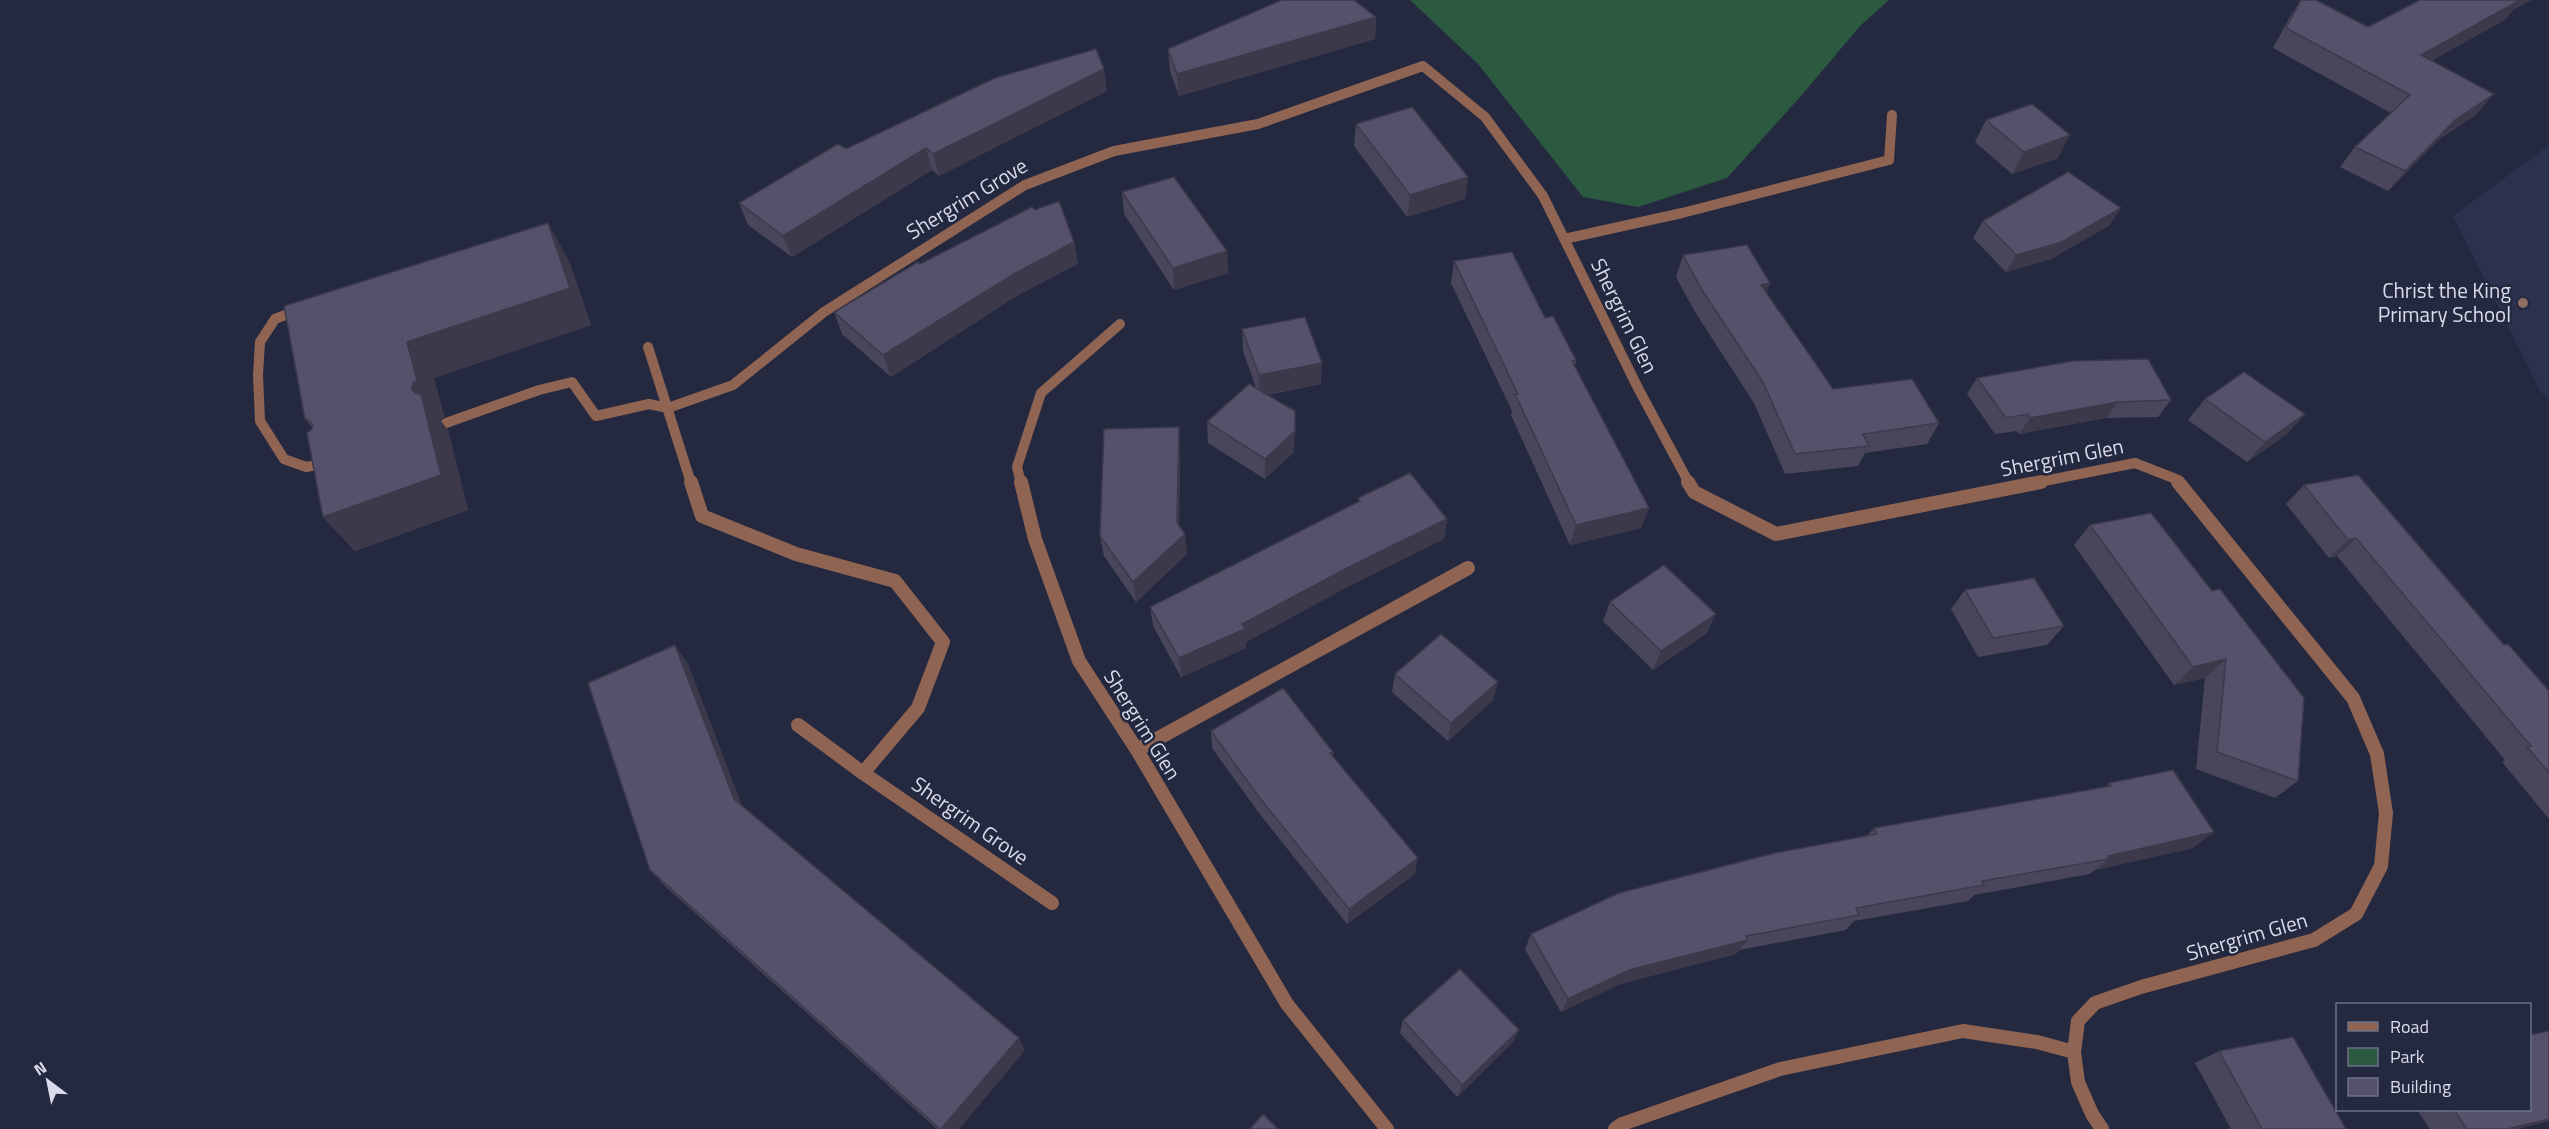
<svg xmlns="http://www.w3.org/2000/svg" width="2549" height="1129" viewBox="0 0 2549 1129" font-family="'Titillium Web',sans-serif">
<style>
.built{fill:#2c314e}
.green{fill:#2b5a41}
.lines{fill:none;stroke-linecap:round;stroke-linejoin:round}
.lane{stroke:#8f6452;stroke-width:10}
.street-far1{stroke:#8f6452;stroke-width:10}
.street{stroke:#8f6452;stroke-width:14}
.wall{fill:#49465c}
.shaded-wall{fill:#3c394b}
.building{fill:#55516b;stroke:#3c394b;stroke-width:1.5}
.education-dot{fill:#8d6e63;stroke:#242940;stroke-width:2}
.labels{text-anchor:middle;stroke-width:5;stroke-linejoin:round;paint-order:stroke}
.street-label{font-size:21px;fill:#d7dbea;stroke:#242940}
.poi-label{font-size:21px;fill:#d7dbea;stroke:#242940;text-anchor:end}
</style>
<rect width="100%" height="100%" fill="#242940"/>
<path class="built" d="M 2549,145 L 2549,400 L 2540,391 L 2453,216 Z"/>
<path class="green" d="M 1410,0 L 1889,0 L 1860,26 L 1801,96 L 1727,178 L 1638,207 L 1583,197 L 1478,64 Z"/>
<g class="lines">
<path class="lane" d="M 300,309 L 275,319 L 260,342 L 258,375 L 260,421 L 284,459 L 306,467 L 329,463
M 446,423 L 539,390 L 572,382 L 596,416 L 649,404 L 668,408"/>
<path class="street-far1" d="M 1564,239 L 1682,213 L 1889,160 L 1892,115
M 648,347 L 691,483
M 668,408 L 733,385 L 824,312 L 1025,185 L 1114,151 L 1258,124 L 1423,66 L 1485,117 L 1543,196 L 1638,388 L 1689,483
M 1021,483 L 1017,467 L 1041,393 L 1120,324
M 2034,483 L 2135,463 L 2176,479 L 2179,483"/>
<path class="street" d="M 691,482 L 702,516 L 796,554 L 895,581 L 943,642 L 918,708 L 863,773
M 1021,482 L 1035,539 L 1079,661 L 1137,750 L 1287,1004 L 1387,1129
M 1688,482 L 1694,492 L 1776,534 L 2041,482
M 798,725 L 863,773 L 1052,903
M 1137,750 L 1468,568
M 1615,1129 L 1622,1124 L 1780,1069 L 1963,1031 L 2037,1042 L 2074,1052
M 2102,1129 L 2092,1114 L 2078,1082 L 2074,1052 L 2078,1021 L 2095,1003 L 2141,987 L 2314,940 L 2356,914 L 2381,866 L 2386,813 L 2377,754 L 2353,698 L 2178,482"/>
</g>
<path class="wall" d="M 2301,0 L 2316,0 L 2368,27 L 2420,0 L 2531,0 L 2513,10 L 2506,19 L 2431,61 L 2477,114 L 2438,140 L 2388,191 L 2340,167 L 2355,147 L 2391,113 L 2273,48 L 2291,15 Z
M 1376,17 L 1375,39 L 1179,96 L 1170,71 L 1168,49 Z
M 1107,91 L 939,176 L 932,170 L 792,257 L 748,225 L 739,203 L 846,149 Z
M 1986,120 L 2058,158 L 2012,174 L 1975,142 Z
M 1356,124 L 1468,177 L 1465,199 L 1407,217 L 1354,146 Z
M 1122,192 L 1227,251 L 1228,273 L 1174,290 L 1124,214 Z
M 1983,221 L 2110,225 L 2051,259 L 2006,272 L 1973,238 Z
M 1074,242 L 1078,264 L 1018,295 L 891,377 L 842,334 L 834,312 L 920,264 Z
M 1683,255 L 1767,293 L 1833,389 L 1939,423 L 1927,444 L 1865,453 L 1858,466 L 1785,474 L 1754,403 L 1695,312 L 1676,277 Z
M 569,261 L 591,325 L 434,378 L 444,416 L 440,420 L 448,430 L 468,510 L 355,551 L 323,517 L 313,428 L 305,419 Z
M 1454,261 L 1545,318 L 1576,360 L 1575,366 L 1649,508 L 1641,528 L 1570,545 L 1511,415 L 1512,411 L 1451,283 Z
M 1242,329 L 1321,384 L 1267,395 L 1294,452 L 1265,479 L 1208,443 L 1207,422 L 1256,388 L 1243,351 Z
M 1977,378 L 2171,400 L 2158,417 L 2106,418 L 2019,434 L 2017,431 L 1995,434 L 1967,394 Z
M 2205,399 L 2305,414 L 2286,435 L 2247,462 L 2188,420 Z
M 1180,448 L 1179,526 L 1185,534 L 1187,554 L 1136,602 L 1104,556 L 1100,536 Z
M 2304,485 L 2504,645 L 2549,691 L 2549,819 L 2502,762 L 2505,760 L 2337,556 L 2329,558 L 2286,504 Z
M 1358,498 L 1447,519 L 1444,539 L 1349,586 L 1246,642 L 1246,648 L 1181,677 L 1153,626 L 1150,607 L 1358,502 Z
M 2090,525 L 2212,591 L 2298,781 L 2275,798 L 2196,769 L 2205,678 L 2174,685 L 2074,545 Z
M 1965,590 L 2064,626 L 2047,645 L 1978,657 L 1951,609 Z
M 1610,602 L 1707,633 L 1653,670 L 1603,621 Z
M 688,664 L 742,807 L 1025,1050 L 959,1129 L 937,1129 L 665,886 L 650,870 Z
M 1395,674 L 1493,700 L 1448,741 L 1392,692 Z
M 1211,731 L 1333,752 L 1333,756 L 1415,874 L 1347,924 L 1259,813 L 1212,748 Z
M 2109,783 L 2193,848 L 2095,870 L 2090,874 L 1974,895 L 1968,901 L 1854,921 L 1846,930 L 1739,950 L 1736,954 L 1620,984 L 1561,1012 L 1525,949 L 1531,934 L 1867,836 L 1874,828 L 2106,787 Z
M 1403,1020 L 1519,1030 L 1513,1042 L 1457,1097 L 1400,1033 Z
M 2219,1051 L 2346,1129 L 2231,1129 L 2195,1063 Z
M 2417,1110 L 2529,1110 L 2549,1121 L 2518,1129 L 2430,1129 Z"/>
<path class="shaded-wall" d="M 2515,0 L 2531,0 L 2513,10 L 2506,19 L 2405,76 L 2421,55 Z
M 1376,17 L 1375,39 L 1179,96 L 1177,74 Z
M 1104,69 L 1107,91 L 939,176 L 933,154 Z
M 2494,94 L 2477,114 L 2438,140 L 2388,191 L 2405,171 L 2455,120 Z
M 2070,135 L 2058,158 L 2012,174 L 2024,152 Z
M 926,148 L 932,170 L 792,257 L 783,236 Z
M 1468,177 L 1465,199 L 1407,217 L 1410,195 Z
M 2121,208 L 2110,225 L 2051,259 L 2006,272 L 2016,255 Z
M 548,223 L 569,261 L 591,325 L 434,378 L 444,416 L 440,420 L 448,430 L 468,510 L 355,551 L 323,517 L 412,389 L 407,342 Z
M 1074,242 L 1078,264 L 1018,295 L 891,377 L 883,355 L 1014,274 Z
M 1227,251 L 1228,273 L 1174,290 L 1173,268 Z
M 1770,283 L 1762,305 L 1761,285 Z
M 1322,363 L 1321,384 L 1259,396 L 1259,375 Z
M 2118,402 L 2106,418 L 2019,434 L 2030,418 Z
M 2305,414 L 2286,435 L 2247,462 L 2265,442 Z
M 1179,427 L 1180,448 L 1179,539 L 1185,534 L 1187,554 L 1136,602 L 1133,582 L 1177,523 Z
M 1295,431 L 1294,452 L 1265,479 L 1265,459 Z
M 1649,508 L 1641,528 L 1570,545 L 1576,525 Z
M 1447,519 L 1444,539 L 1349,586 L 1246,642 L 1246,648 L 1181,677 L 1179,658 L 1351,566 Z
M 2356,538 L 2337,556 L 2329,558 L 2348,540 Z
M 1716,614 L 1707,633 L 1653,670 L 1661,651 Z
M 675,645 L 688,664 L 746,816 L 734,799 Z
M 2226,659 L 2205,678 L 2174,685 L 2193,667 Z
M 1498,682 L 1493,700 L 1448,741 L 1451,723 Z
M 2214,832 L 2193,848 L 2095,870 L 2109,859 L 2108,856 Z
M 1418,858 L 1415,874 L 1347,924 L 1349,909 Z
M 1748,940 L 1736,954 L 1620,984 L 1561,1012 L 1568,999 L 1629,970 Z
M 1519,1030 L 1513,1042 L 1457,1097 L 1462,1085 Z
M 1019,1038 L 1025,1050 L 959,1129 L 941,1129 Z
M 2549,1119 L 2549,1121 L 2518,1129 L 2507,1129 Z"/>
<path class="building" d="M 1282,0 L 1354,0 L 1376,17 L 1177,74 L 1168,49 Z
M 2301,0 L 2316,0 L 2368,27 L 2420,0 L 2520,0 L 2421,55 L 2494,94 L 2455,120 L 2405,171 L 2355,147 L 2410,95 L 2286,28 Z
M 1096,49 L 1104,69 L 933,154 L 926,148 L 783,236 L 739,203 L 838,144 L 846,149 L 995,78 Z
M 2032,104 L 2070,135 L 2024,152 L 1986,120 Z
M 1412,107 L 1468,177 L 1410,195 L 1356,124 Z
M 2068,172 L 2121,208 L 2062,242 L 2016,255 L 1983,221 Z
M 1174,177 L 1227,251 L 1173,268 L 1122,192 Z
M 1059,201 L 1074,242 L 1014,274 L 883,355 L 834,312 L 918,262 L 920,264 L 1032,207 L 1035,210 Z
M 548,223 L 570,288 L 407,342 L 417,380 L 413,383 L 412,389 L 415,393 L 421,394 L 441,475 L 323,517 L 307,433 L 312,429 L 313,425 L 309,420 L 305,419 L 284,306 Z
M 1747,245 L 1770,283 L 1761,285 L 1833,389 L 1912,379 L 1939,423 L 1863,434 L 1869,446 L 1795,454 L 1763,382 L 1702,290 L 1683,255 Z
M 1512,252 L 1545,318 L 1553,316 L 1576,360 L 1572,361 L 1649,508 L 1576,525 L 1515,394 L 1518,394 L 1454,261 Z
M 1305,317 L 1322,363 L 1259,375 L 1242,329 Z
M 2148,359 L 2171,400 L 2118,402 L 2030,418 L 2028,414 L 2006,418 L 1977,378 L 2073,361 Z
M 2244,372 L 2305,414 L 2265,442 L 2205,399 Z
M 1249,384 L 1295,411 L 1295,431 L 1265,459 L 1207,422 Z
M 1179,427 L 1177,523 L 1185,534 L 1133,582 L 1100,536 L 1104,429 Z
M 1410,473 L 1447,519 L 1351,566 L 1242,624 L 1245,629 L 1179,658 L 1150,607 L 1360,501 L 1358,498 Z
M 2358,475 L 2504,645 L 2508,644 L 2549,691 L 2549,773 L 2527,747 L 2531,746 L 2356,538 L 2348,540 L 2304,485 Z
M 2151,513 L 2212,591 L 2220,589 L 2304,698 L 2298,781 L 2217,752 L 2226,659 L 2193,667 L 2090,525 Z
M 1664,565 L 1716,614 L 1661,651 L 1610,602 Z
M 2034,578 L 2064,626 L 1993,638 L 1965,590 Z
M 1441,634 L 1498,682 L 1451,723 L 1395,674 Z
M 675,645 L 734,799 L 1019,1038 L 941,1129 L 940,1129 L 650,870 L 588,683 Z
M 1283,688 L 1333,752 L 1330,753 L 1418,858 L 1349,909 L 1259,797 L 1211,731 Z
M 2173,770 L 2214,832 L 2108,856 L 2109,859 L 1982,881 L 1984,885 L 1856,908 L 1859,915 L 1746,936 L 1748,940 L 1629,970 L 1568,999 L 1531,934 L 1619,893 L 1775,853 L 1877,834 L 1874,828 L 2111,786 L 2109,783 Z
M 1460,969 L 1519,1030 L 1462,1085 L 1403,1020 Z
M 2549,1031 L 2549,1119 L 2507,1129 L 2467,1129 L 2454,1110 L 2529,1110 L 2529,1035 Z
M 2293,1037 L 2346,1129 L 2262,1129 L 2219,1051 Z
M 1263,1114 L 1278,1129 L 1250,1129 Z"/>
<circle class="education-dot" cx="2523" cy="303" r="6"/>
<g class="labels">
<g class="street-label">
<text transform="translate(967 199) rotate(-31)" y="7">Shergrim Grove</text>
<text transform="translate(1624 316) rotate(64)" y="7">Shergrim Glen</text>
<text transform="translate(2062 458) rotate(-11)" y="7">Shergrim Glen</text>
<text transform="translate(1142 725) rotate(58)" y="7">Shergrim Glen</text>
<text transform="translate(970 821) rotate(35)" y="7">Shergrim Grove</text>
<text transform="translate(2247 937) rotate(-16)" y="7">Shergrim Glen</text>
</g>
<g class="poi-label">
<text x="2511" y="298">Christ the King<tspan x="2511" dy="24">Primary School</tspan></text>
</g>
</g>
<rect x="2336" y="1003" width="195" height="108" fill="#242940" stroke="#6c7084" stroke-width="1.5"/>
<rect x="2348" y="1022" width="30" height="9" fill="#8f6452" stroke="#6c7084" stroke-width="1.5"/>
<text x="2390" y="1033" font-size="18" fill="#d7dbea">Road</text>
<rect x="2348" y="1048" width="30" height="18" fill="#2b5a41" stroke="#6c7084" stroke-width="1.5"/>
<text x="2390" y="1063" font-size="18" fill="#d7dbea">Park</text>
<rect x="2348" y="1078" width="30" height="18" fill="#55516b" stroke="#6c7084" stroke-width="1.5"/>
<text x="2390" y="1093" font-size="18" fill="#d7dbea">Building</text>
<g transform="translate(48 1081) rotate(328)" stroke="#242940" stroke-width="4.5" paint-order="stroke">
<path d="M0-4.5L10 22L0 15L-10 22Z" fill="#d7dbea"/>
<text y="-9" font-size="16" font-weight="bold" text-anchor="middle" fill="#d7dbea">N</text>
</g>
</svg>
